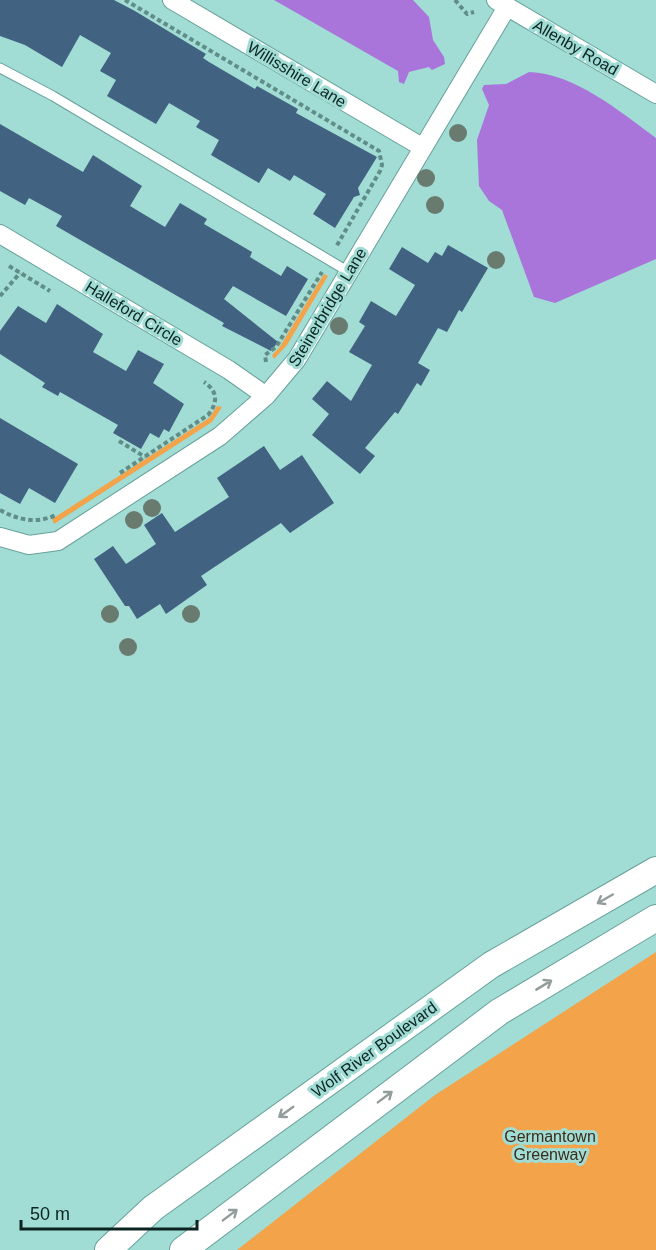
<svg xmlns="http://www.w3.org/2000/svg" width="656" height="1250" viewBox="0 0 656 1250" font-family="Arial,sans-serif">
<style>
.green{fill:#f3a349}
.water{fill:#a975da}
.building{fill:#416280}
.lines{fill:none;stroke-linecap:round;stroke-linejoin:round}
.lane-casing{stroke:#67a19a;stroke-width:11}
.street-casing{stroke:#67a19a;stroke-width:20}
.secondary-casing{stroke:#67a19a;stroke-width:28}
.path{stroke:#608d87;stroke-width:4;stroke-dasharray:4.5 3;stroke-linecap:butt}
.lane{stroke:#fff;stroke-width:9}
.street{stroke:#fff;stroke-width:18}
.secondary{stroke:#fff;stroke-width:26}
.tree{fill:#697b6e}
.oneway{stroke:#919c9b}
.labels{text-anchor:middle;stroke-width:6;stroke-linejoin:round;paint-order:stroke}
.street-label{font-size:16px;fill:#0b2421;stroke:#a1dcd5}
.park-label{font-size:16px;fill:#3b2b1a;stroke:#a1dcd5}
</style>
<rect width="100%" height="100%" fill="#a1dcd5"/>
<path class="green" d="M 324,274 L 328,276 L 287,345 L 274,359 L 272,355 L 279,348 Z
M 217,406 L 222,407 L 212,422 L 54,524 L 52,519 L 209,418 Z
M 656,952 L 656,1250 L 237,1250 L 435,1095 Z"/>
<path class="water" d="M 274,0 L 413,0 L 429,17 L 433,40 L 444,57 L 445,64 L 432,70 L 429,67 L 409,72 L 404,84 L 399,82 L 398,71 Z
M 529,72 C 576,74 619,111 656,138 L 656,259 L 555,303 L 534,297 L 502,210 L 489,201 L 479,186 L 477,140 L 489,105 L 482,89 L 484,85 L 506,84 Z"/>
<path class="building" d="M 0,0 L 114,0 L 135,11 L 206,54 L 203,58 L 209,62 L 255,89 L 257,86 L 298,109 L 296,113 L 377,157 L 358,188 L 360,195 L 354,197 L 335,228 L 313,214 L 326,194 L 294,175 L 290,181 L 268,168 L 259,183 L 211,155 L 219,140 L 196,127 L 200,121 L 169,103 L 156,124 L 107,96 L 116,80 L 100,71 L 111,53 L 80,35 L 62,67 L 25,45 L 0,36 Z
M 0,124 L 83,172 L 93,155 L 115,169 L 142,186 L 130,206 L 165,227 L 180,203 L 207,219 L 204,224 L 252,252 L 250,257 L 281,276 L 287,266 L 308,279 L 286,316 L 233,286 L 224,299 L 278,342 L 271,351 L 222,326 L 224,323 L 56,226 L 62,216 L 29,198 L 25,205 L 0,191 Z
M 448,245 L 488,268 L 462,312 L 459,310 L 447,332 L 438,328 L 418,363 L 430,370 L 421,386 L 417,383 L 398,414 L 395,412 L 365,448 L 375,456 L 360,474 L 312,435 L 329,414 L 312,399 L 327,381 L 351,401 L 372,365 L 349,352 L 365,326 L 359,322 L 371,301 L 396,316 L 415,285 L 389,269 L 402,247 L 428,263 L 435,252 L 442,256 Z
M 57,304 L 103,334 L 93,352 L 126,371 L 138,350 L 164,364 L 153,383 L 184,404 L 169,432 L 164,429 L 159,438 L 150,433 L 141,449 L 113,433 L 118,425 L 60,392 L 58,396 L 42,387 L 45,383 L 0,354 L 0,331 L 18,306 L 46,323 Z
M 0,418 L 78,464 L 55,503 L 29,488 L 20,504 L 0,493 Z
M 264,446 L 280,470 L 302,455 L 334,503 L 290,533 L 281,523 L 234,554 L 201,576 L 207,585 L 166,614 L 160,604 L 137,619 L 129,606 L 125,606 L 94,559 L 113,546 L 126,564 L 156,544 L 144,525 L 162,513 L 175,532 L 229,497 L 217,478 Z"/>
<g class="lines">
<defs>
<path id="lane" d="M 0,68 L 53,96 L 349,272"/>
<path id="street" d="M 172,0 L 422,147
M 496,0 L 656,94
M 0,234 L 229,370 L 266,396
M 0,537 L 29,545 L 58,541 L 220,436 L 266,396 L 297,359 L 507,7"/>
<path id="secondary" d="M 108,1250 L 153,1208 L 491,965 L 656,870
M 183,1250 L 499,1012 L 656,918"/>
</defs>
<use href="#lane" class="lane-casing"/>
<use href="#street" class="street-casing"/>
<use href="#secondary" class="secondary-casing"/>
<path class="path" d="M 125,0 L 379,151 L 382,165 L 380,171 L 336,247
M 455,0 L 467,14 L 474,12
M 9,266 L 50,291
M 0,296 L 20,273
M 266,362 L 265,355 L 276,347 L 322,272
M 119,441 L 145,457
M 120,473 L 208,415 C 218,403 218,391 204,382
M 0,510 C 18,520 37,524 56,515"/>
<use href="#lane" class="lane"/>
<use href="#street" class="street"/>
<use href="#secondary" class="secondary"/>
</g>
<g class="tree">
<circle cx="458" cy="133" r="9"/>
<circle cx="426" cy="178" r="9"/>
<circle cx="435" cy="205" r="9"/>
<circle cx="496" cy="260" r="9"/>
<circle cx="339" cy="326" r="9"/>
<circle cx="152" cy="508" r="9"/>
<circle cx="134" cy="520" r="9"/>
<circle cx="110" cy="614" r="9"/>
<circle cx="191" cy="614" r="9"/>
<circle cx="128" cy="647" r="9"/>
</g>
<defs><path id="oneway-shaft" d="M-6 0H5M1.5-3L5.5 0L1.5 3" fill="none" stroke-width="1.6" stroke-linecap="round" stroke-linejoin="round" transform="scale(1.5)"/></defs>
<g class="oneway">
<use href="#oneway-shaft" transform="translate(605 899) rotate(150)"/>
<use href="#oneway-shaft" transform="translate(544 985) rotate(-31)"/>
<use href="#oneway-shaft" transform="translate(385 1097) rotate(-37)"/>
<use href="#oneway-shaft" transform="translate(286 1112) rotate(144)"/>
<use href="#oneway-shaft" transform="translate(230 1215) rotate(-37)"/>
</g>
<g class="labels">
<g class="street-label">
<text transform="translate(576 47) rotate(30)" y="6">Allenby Road</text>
<text transform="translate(297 74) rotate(31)" y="6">Willisshire Lane</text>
<text transform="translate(327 307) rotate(-59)" y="6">Steinerbridge Lane</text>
<text transform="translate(134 313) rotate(31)" y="6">Halleford Circle</text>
<text transform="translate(374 1049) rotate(-36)" y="6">Wolf River Boulevard</text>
</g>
<g class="park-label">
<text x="550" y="1142">Germantown<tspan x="550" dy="18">Greenway</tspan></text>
</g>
</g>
<path d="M21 1220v9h176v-9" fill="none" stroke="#0b2421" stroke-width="3"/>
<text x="30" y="1220" font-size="18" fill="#0b2421" stroke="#a1dcd5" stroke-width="4.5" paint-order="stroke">50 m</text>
</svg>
